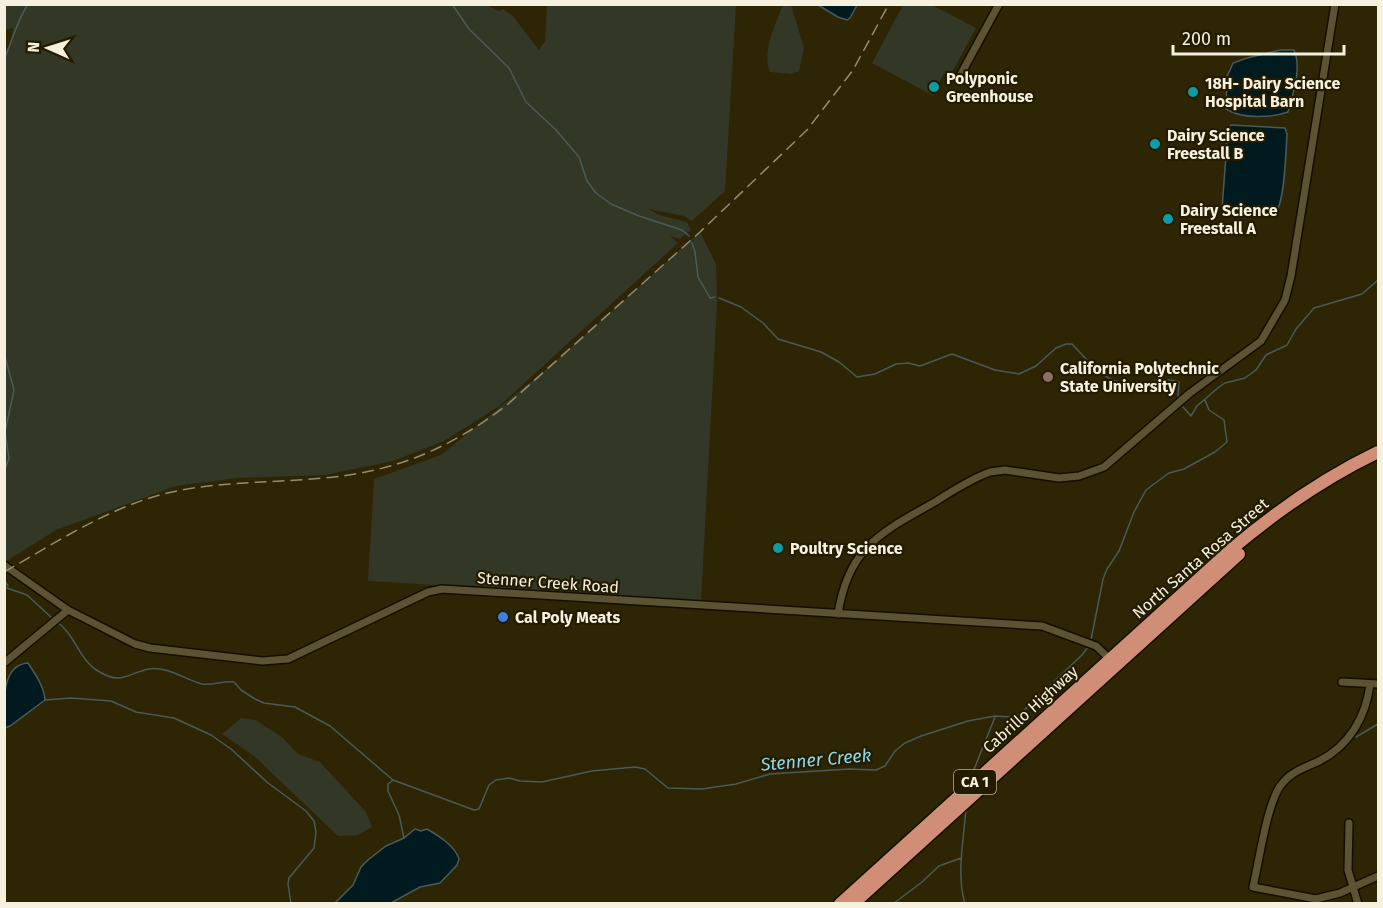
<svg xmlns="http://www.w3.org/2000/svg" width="1383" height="908" viewBox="0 0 1383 908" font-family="'Fira Sans',sans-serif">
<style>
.green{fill:#333725}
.water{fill:#001a20;stroke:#4a5a59;stroke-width:1.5}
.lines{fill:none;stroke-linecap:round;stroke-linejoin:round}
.stream{stroke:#4a5a59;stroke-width:1.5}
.minor-casing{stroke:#140e00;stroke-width:10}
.trunk-casing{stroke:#140e00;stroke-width:15}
.minor{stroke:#5c5333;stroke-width:7}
.trunk{stroke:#d08e77;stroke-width:12}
.rail{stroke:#938c74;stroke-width:1.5;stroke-dasharray:12 6;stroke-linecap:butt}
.culture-dot{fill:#0f9aa8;stroke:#241c00;stroke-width:2}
.education-dot{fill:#8d6e63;stroke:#241c00;stroke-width:2}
.shop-dot{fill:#3f7fe0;stroke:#241c00;stroke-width:2}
.labels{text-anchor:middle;stroke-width:4.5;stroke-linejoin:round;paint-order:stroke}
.shield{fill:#241c00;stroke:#b7b19c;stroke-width:1.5}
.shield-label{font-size:15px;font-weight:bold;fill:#f6f1df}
.poi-label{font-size:16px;font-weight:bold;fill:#f6f1df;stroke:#241c00;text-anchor:start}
.street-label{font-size:16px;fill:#f6f1df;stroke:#241c00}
.water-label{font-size:18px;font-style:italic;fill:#8dd7e8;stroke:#241c00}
</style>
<rect width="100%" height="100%" fill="#2e2505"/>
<path class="green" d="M 4,5 L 486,5 L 499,11 L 503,9 L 512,15 L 539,50 L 545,41 L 547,5 L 736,5 L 725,191 L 692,221 L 684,216 L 648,209 L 659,215 L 687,222 L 691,230 L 680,239 L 670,236 L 678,243 L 498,407 L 444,441 L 393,461 L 325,475 L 237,478 L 176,486 L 56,530 L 5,562 L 4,53 L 10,46 L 13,28 L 5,30 Z
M 783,5 L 791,5 L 804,48 L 799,71 L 793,74 L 770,72 C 761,52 776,23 783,5 Z
M 903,5 L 932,5 L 976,28 L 950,76 L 944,73 L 932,95 L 872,63 Z
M 700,232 L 716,264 L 717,303 L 701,601 L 368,581 L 374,479 L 441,455 L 548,368 Z
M 241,718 L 256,720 L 283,738 L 298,754 L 320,762 L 366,812 L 372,827 L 358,835 L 338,836 L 254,756 L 222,734 Z"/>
<path class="water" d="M 818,5 L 857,5 L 850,18 L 847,20 L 838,17 Z
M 1281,50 L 1294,50 C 1302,68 1293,93 1288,112 C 1271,118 1242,119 1226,109 L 1227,77 L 1233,63 L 1247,58 Z
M 1231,125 L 1285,128 L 1287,134 C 1286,147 1285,206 1275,212 C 1262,220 1239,213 1224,212 L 1222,209 L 1228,129 Z
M 28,663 C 35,674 44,686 45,700 L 10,726 L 5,728 C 4,706 0,665 28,663 Z
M 415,829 L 421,831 L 427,829 C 439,836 455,846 459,859 L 457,865 L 440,883 L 420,887 L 391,903 L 335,903 L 353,885 L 361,867 L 368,860 L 386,846 L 404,838 Z"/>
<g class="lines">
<path class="stream" d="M 452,4 L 469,29 L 509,68 L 526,102 L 556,130 L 579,157 L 587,181 L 596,193 L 611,204 L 639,216 L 682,230 L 689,236
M 4,60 C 12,41 17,21 28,4
M 692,243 L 695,252 L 698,277 L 710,298 L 715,297
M 719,298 L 741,307 L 763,323 L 778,339 L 821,352 L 839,362 L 857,377 L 875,374 L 896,364 L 908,363 L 920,366 L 952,354 L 995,370 L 1019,374 L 1036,366 L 1056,348 L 1066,344 L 1072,344 C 1098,371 1106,387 1147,383 C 1159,381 1168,378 1179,382 L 1178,396
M 4,353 L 14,390 L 5,432 L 9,458 L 4,472
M 1183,407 L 1191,416 L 1197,406 L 1219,387 L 1225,383 L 1245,378 L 1256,370 L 1266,355 L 1287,345 L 1296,329 L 1314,308 L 1362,294 L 1378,280
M 4,580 L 8,586
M 4,587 L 27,595 L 53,619
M 57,622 C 75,634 79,660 98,671 C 122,686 127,673 149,669 C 167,666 186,680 202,684 C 213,686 223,680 234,682 L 241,690 L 255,699 L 264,703 L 295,707 L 330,726 L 393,780 L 474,810 L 479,809 L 489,785 L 496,780 L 509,778 L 520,781 L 542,782 L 592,771 L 635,767 L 645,769 L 668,788 L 702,789 L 736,784 L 770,774 L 849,769 L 876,770 L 885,766 L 895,751 L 905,743 L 921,736 L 968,721 L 995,716 L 1011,717 L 1020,714 L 1082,655 L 1088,647
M 1091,640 L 1103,579 L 1107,569 L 1119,551 L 1134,512 L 1146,490 L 1169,473 L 1184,469 L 1215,452 L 1227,442 L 1224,420 L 1209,410 L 1205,400
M 45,700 L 71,698 L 111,701 L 136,712 L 174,718 L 211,735 L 231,749 L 268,783 L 306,811 L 314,821 L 316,832 L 314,848 L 289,878 L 288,884 L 291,904
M 1356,737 L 1378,724
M 971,777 L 995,717
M 392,781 L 388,784 L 388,791 L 399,815 L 404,838
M 893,904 L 922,882 L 939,866 L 961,858
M 965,904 C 956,873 964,839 966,808"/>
<defs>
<path id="minor" d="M 961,74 L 999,4
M 4,565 L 68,610 L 135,644 L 150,648 L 262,661 L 288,659 L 428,592 L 442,589 L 1042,626 L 1096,646 L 1113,662
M 838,614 C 848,548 880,533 933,503 C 951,492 970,479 990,472 L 1005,470 L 1059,478 L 1079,476 L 1104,467 L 1190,393 L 1261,341 L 1285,300 L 1291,276 L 1335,4
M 4,663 L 68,610
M 1342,682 L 1378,684
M 1370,684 C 1366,717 1349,746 1319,761 C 1305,768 1291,771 1281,785 C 1267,803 1259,862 1253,887 L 1316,899 L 1340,893 L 1378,876
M 1349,823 L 1348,870 L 1358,904"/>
<path id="trunk" d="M 840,904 L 1234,547 C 1278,510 1326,477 1378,452
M 853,904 L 1239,554"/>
</defs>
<use href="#minor" class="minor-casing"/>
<use href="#trunk" class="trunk-casing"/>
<use href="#minor" class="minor"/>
<use href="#trunk" class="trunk"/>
<path class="rail" d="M 4,572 C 59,541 115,503 177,491 C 226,481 274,483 323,478 C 395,472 449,449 507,405 L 700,232 L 807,130 L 853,70 L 889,4"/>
</g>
<g class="culture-dot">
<circle cx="934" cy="87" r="6"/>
<circle cx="1193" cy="92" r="6"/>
<circle cx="1155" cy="144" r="6"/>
<circle cx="1168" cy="219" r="6"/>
<circle cx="778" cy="548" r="6"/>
</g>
<circle class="education-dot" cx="1048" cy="377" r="6"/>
<circle class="shop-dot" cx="503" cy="617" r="6"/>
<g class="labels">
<rect class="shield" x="954" y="770" width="42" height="24" rx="4.5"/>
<g class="shield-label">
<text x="975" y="787">CA 1</text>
</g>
<g class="poi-label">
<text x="946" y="84">Polyponic<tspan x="946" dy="18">Greenhouse</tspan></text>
<text x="1205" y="89">18H- Dairy Science<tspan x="1205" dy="18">Hospital Barn</tspan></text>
<text x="1167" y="141">Dairy Science<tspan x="1167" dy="18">Freestall B</tspan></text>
<text x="1180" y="216">Dairy Science<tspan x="1180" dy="18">Freestall A</tspan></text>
<text x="1060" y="374">California Polytechnic<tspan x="1060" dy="18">State University</tspan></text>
<text x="790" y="554">Poultry Science</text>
<text x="515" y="623">Cal Poly Meats</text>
</g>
<g class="street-label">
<text transform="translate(1200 558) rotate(-41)" y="6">North Santa Rosa Street</text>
<text transform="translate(548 582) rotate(4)" y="6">Stenner Creek Road</text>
<text transform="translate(1030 709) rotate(-42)" y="6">Cabrillo Highway</text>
</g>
<g class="water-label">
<text transform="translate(816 760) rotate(-5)" y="6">Stenner Creek</text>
</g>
</g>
<rect width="1383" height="908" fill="none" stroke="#f6f1df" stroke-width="12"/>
<g transform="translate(48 48) rotate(273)" stroke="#241c00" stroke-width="4.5" paint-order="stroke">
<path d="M0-4.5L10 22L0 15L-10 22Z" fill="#f6f1df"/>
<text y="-9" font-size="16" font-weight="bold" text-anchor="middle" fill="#f6f1df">N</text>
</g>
<path d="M1173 45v9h171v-9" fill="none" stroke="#f6f1df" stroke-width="3"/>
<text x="1182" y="45" font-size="18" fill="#f6f1df" stroke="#241c00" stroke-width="4.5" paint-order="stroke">200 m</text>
</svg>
